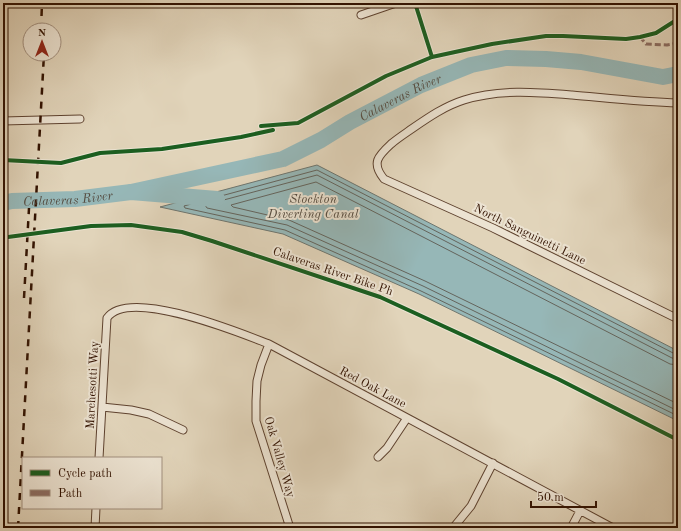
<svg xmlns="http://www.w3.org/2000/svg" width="681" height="531" viewBox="0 0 681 531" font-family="'Old Standard TT',serif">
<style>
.water{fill:#96b7b7;stroke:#6e756e}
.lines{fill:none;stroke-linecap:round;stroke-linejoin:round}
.shore{stroke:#64645c;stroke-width:1}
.river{stroke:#96b7b7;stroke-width:16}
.minor-casing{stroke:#5e422f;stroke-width:9}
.minor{stroke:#ece3d2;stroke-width:7}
.rail{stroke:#321201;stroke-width:2.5;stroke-dasharray:7 7;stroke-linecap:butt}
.quiet{stroke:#8d6e63;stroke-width:3;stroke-dasharray:6 3;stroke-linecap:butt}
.cycleway-casing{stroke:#ece3d2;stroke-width:6}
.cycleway{stroke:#1b5e20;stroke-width:4}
.labels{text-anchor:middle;stroke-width:4;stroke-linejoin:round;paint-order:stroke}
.street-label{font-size:12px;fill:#321201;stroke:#ece3d2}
.water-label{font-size:13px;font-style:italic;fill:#554c41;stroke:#ece3d2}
</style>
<rect width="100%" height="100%" fill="#e1d4ba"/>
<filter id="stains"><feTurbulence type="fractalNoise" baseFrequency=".005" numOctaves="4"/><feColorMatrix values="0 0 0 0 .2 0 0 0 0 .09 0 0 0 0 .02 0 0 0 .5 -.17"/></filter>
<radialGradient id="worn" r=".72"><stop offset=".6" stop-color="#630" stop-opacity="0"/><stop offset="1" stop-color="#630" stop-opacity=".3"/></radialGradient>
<path class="water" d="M 317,165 L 678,351 L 678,421 L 419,294 L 283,234 L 160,207 Z"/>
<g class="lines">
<path class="shore" d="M 678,354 L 675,354 L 317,170 L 184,206 L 185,208 L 285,230 L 421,291 L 678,416
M 678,359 L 672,358 L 317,175 L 205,205 L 207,208 L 287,225 L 423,286 L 678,411
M 678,365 L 670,364 L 316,182 L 231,205 L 233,207 L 289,220 L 425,281 L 678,404"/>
<g class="river">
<path id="s1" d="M 131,192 L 283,159 L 321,140 L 350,122 L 421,85 L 471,65 L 506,58 L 546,59 L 581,62 L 663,77 L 678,74"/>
<path id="s2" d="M 3,203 L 12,201 L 75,199 L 131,192 L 217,199"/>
</g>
<defs>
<path id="minor" d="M 361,15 L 396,3
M 678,103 C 643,102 607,98 572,95 C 535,92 499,89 464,100 C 445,106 429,117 413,128 C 406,133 398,138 391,144 C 378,156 371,163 384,179 L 493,228 L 678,319
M 3,121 L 80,119
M 269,344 L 261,365 L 257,381 L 256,401 L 256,421 L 290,528
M 102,407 L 131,410 L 149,414 L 183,430
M 378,457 L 387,448 L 407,418
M 99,458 L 107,318 C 129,287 240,333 269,344 L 613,528
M 95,527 L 104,528
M 95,528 L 96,508
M 453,528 L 471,506 L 493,463
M 571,528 L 580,511"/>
</defs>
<use href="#minor" class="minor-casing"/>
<use href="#minor" class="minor"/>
<path class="rail" d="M 41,30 L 42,3
M 24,298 L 29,208
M 18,528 L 44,54"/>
<path class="quiet" d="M 640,37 L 646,44 L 667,45 L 678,43"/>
<defs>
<path id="cycleway" d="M 415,3 L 432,57
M 261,126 L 298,123 L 386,76 L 432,57 L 492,44 L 546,36 L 563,36 L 626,39 L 640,37 L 656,33 L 678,19
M 3,160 L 61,163 L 100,153 L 162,149 L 241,137 L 273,130
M 3,239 L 8,237 L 91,226 L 131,225 L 182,232 L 212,241 L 380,297 L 558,379 L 678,440"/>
</defs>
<use href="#cycleway" class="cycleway-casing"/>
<use href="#cycleway" class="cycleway"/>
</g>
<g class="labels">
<g class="street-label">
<text transform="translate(530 234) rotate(26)" y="4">North Sanguinetti Lane</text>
<text transform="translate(333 271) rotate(19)" y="4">Calaveras River Bike Ph</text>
<text transform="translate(92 385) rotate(-87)" y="4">Marchesotti Way</text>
<text transform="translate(373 387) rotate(28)" y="4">Red Oak Lane</text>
<text transform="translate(280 457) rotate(74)" y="4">Oak Valley Way</text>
</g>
<g class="water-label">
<text dy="5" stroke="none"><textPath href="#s1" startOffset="288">Calaveras River</textPath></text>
<text dy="5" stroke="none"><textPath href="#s2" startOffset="65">Calaveras River</textPath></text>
<text x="313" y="203">Stockton<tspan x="313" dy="15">Diverting Canal</tspan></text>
</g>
</g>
<rect width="681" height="531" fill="none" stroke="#e1d4ba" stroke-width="16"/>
<rect x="4" y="4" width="673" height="523" fill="none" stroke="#321201" stroke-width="2"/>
<rect x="8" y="8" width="665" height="515" fill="none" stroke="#321201"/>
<rect x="22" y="457" width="140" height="52" fill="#ece3d2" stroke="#a28f7e"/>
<rect x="30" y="470" width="20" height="6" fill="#1b5e20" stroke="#a28f7e"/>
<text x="58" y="477" font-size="12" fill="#321201">Cycle path</text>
<rect x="30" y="490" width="20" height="6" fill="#8d6e63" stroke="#a28f7e"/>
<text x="58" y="497" font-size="12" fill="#321201">Path</text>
<g transform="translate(42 42)"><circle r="19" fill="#ece3d2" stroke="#a28f7e"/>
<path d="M0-3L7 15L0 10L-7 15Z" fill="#8f2418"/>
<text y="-6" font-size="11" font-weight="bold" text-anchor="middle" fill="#321201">N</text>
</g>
<path d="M531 501v6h65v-6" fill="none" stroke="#321201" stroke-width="2"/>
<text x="537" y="501" font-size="12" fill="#321201" stroke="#ece3d2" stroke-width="3" paint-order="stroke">50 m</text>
<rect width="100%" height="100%" filter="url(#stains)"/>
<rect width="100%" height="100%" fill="url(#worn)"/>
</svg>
